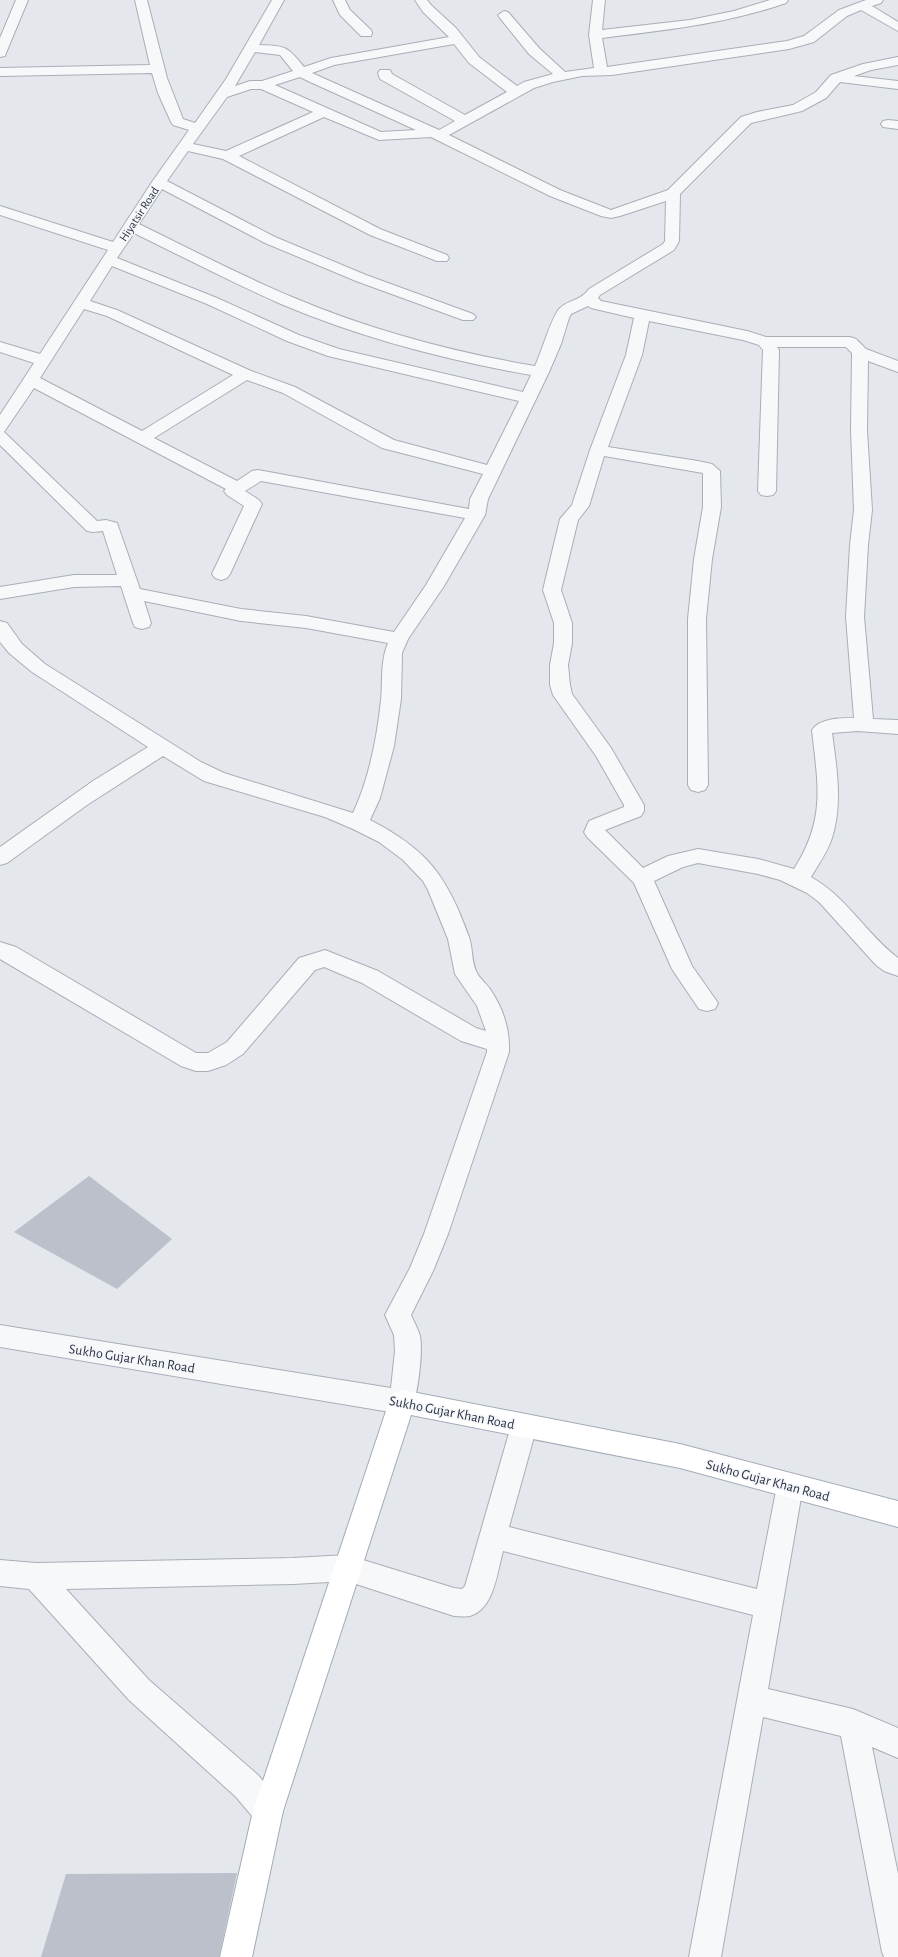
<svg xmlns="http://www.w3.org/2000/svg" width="898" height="1957" viewBox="0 0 898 1957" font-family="'Alegreya Sans',sans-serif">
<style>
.building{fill:#bbc0ca}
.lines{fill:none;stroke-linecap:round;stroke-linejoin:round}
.minor-casing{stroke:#a9aeb7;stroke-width:2}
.major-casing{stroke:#a3abb8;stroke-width:2}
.minor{fill:#f7f8fa;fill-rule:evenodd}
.major{fill:#fff;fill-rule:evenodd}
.labels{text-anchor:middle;stroke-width:3;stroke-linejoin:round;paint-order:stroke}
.far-street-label{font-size:12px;fill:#2b3445;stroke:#f4f6f9}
.street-label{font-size:14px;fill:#2b3445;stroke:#f4f6f9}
</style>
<rect width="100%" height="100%" fill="#e4e7ec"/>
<path class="building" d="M 89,1176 L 172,1239 L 117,1289 L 14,1232 Z
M 237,1873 L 219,1957 L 41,1957 L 66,1874 Z"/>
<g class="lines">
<defs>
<path id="minor" d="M 16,0 L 28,0 L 6,53 L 5,56 L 0,57 L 0,38 Z
M 135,0 L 147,0 L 167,78 L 183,119 L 195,123 L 226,79 L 272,0 L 284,0 L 259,45 C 286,46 287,46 304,67 L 331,58 L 449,37 L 423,12 L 415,0 L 427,0 L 432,6 L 456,28 L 479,57 L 517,86 L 524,82 L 553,74 L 529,54 L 500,18 L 498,15 L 504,11 L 508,12 L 539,48 L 565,72 L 594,68 L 589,35 L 593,0 L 605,0 L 602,30 L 690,20 L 734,11 L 770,0 L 788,0 L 786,3 C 726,24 665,30 602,38 L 607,67 L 787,41 L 804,36 L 839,10 L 866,0 L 883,0 L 881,3 L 872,6 L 898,22 L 898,31 L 861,10 L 847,16 L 814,42 L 789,49 L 612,75 L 582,76 L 553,82 L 534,88 L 449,135 L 560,190 L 611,210 L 668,190 L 741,117 L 757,112 L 793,105 L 816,92 L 831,75 L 863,64 L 898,57 L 898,65 L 871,70 L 854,76 L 898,81 L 898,89 L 840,82 L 826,98 L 802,111 L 751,123 L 680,194 L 679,241 L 674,250 L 600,295 L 598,298 L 601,301 L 747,331 L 766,337 L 850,337 L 856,339 L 866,349 L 898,361 L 898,372 L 868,361 L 867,430 L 872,510 L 868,545 L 864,617 L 873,719 L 898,720 L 898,734 L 858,731 L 832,733 C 837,769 843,806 831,841 C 826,854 818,865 811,877 C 847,897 866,934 898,958 L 898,976 L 884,971 L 876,965 L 819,902 L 807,893 L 780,880 L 758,874 L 698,863 L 683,867 L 654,881 L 692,966 L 718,1003 L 715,1009 L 707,1011 L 699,1009 L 672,969 L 634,883 L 587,837 L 584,832 L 589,821 L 624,807 L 624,805 L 596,756 L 553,695 L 550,685 L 550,665 L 554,643 L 554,623 L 543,590 L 560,519 L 572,505 L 590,450 L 626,355 L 634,318 L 591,308 L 588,306 L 571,314 L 569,318 L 561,344 L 549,372 L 488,499 L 485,515 L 444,586 L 408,639 L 402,653 L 401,699 L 394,746 L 380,798 L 370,820 C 428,850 447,876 469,937 C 473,948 471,962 477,973 C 480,979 486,983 490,989 C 503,1008 510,1029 509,1052 L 448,1234 L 433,1271 L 411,1315 C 414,1322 418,1329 420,1336 C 423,1351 418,1396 411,1410 L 402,1414 L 0,1347 L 0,1325 L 391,1388 L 395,1351 L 394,1335 L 385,1315 L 410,1268 L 424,1234 L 487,1052 L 487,1049 L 461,1041 L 362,983 L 324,967 L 315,970 L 243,1054 L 226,1065 L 208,1071 L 196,1071 L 181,1066 L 0,959 L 0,942 L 16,947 L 196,1053 L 208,1053 L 227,1042 L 299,958 L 325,950 L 378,971 L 476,1028 L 486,1031 L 477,1006 L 455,974 L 448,939 L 428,890 L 423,881 L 403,860 L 379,842 L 353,829 L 325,817 L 204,781 L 163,756 L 87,805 L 7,863 L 0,865 L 0,847 L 93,781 L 148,747 L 32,672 L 9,653 L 0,642 L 0,621 L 7,623 L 22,644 L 45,664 L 201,762 L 224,773 L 353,813 C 369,779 377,738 381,700 C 383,680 380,662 388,643 L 306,628 L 241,621 L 144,601 L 151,623 L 149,627 L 142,629 L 135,627 L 133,623 L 121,586 L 74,587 L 0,599 L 0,587 L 74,575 L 117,575 L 103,531 L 93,532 L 87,531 L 0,445 L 0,415 L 34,363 L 0,352 L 0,342 L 40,354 L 108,250 L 0,215 L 0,206 L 113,242 L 152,182 L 189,130 L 173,125 L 171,122 L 158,93 L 152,73 L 0,76 L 0,68 L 150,65 ZM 454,44 L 469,63 L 507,92 L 465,115 L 392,74 L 390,70 L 380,70 L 378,73 L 380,79 L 455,121 L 439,130 L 312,73 L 334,65 ZM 255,52 L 280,55 L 293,71 L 262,81 L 250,81 L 235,86 ZM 300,77 L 308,81 L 416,130 L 381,132 L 275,85 ZM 251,89 L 261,89 L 313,112 L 226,151 L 193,144 L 227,97 ZM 324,117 L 379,140 L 431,137 L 550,196 L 601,216 L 611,218 L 620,216 L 666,201 L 665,241 L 663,244 L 589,289 C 579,302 570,299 560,308 C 552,315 541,354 535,366 C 452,352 370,330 292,297 C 240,275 190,249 139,224 L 162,189 L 265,243 L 356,281 L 463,320 L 473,320 L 476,317 L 473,314 L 366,275 L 275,237 L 167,181 L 188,151 L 223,159 L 370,235 L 437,261 L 447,261 L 449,258 L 447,255 L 380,229 L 239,156 ZM 134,233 C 183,257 231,282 281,304 C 361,338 446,360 531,375 L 523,392 L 339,349 L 299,335 L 217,298 L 117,258 ZM 112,266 L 207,304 L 287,341 L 328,356 L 519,401 L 487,465 L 394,440 L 295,387 L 251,371 L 117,310 L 90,301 ZM 84,309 L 107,316 L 233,375 L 142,431 L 40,378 ZM 649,321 L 743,340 L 759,345 L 763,350 L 758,491 L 761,495 L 767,496 L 773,495 L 776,491 L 779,350 L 777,347 L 846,347 L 852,353 L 851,430 L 854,510 L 850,545 L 846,617 L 854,718 C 841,718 820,718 812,730 C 818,785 826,819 794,869 L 758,859 L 698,849 L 668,856 L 643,868 L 605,830 L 641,816 L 644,811 L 644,805 L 611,748 L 572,694 L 570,685 L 568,665 L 572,643 L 572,623 L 561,590 L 578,520 L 589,506 L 604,456 L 703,473 L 703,507 L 694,559 L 688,619 L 688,785 L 691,790 L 698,792 L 705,790 L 708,785 L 706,619 L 712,559 L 721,507 L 720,471 L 712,464 L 698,461 L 608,447 L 642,355 ZM 247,380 L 283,393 L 382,448 L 483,474 L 470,499 L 469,509 L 258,470 L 252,471 L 237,481 L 154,438 ZM 34,388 L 226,489 L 224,491 L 227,495 L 244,506 L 212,574 L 215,578 L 221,580 L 227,578 L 230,574 L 262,504 L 259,500 L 245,491 L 261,481 L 465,518 L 426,585 L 394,632 L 306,616 L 241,609 L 140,589 L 117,523 L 106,520 L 97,521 L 4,432 Z
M 333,0 L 345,0 L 350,10 L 371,30 L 372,33 L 371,36 L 361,36 L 340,15 Z
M 888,120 L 898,121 L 898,129 L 883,127 L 881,124 L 883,121 Z
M 524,1414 L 533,1418 L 537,1426 L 509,1527 L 757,1589 L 777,1486 L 780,1477 L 790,1474 L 800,1477 L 803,1486 L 768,1689 L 853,1709 L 898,1728 L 898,1758 L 872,1747 L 898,1874 L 898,1957 L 884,1957 L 882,1952 L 841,1736 L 763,1717 L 721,1957 L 689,1957 L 753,1615 L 503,1551 C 497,1573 494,1609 470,1616 C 465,1617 459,1616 454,1616 L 347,1581 L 293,1584 L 66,1589 L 149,1680 L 258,1775 L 279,1800 L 283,1811 L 279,1822 L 268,1826 L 257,1822 L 236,1797 L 129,1700 L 29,1589 L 0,1586 L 0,1560 L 36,1563 L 293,1558 L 347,1555 L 454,1588 L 462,1589 L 465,1586 L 511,1426 L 515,1418 Z"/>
<path id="major" d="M 402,1390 L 680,1444 L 898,1501 L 898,1527 L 680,1468 L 411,1415 L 283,1811 L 252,1957 L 220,1957 L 253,1811 L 389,1402 L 393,1394 Z"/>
</defs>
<use href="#minor" class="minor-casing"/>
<use href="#major" class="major-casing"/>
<use href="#minor" class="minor"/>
<use href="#major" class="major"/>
</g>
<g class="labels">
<g class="far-street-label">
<text transform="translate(139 214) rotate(-57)" y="4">Hiyatsir Road</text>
</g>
<g class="street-label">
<text transform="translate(132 1358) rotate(9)" y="5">Sukho Gujar Khan Road</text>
<text transform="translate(452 1412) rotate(11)" y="5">Sukho Gujar Khan Road</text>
<text transform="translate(768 1480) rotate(15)" y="5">Sukho Gujar Khan Road</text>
</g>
</g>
</svg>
